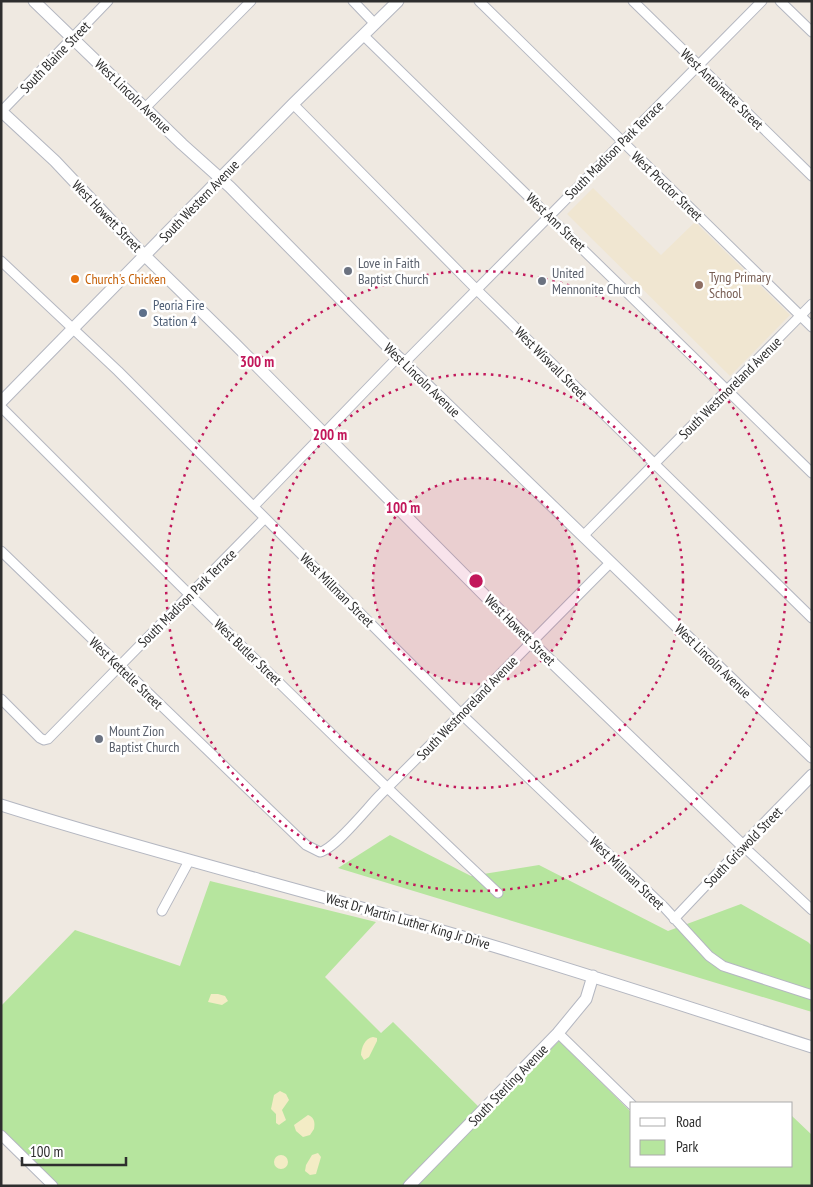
<svg xmlns="http://www.w3.org/2000/svg" width="813" height="1187" viewBox="0 0 813 1187" font-family="'PT Sans Narrow',sans-serif">
<style>
.education{fill:#f0e6d1}
.green{fill:#b6e59e}
.sand{fill:#f3ecc5}
.lines{fill:none;stroke-linecap:round;stroke-linejoin:round}
.street-casing{stroke:#b4b7c1;stroke-width:11}
.secondary-casing{stroke:#b4b7c1;stroke-width:13}
.street{stroke:#fff;stroke-width:9}
.secondary{stroke:#fff;stroke-width:11}
.ring{fill:none;stroke:#c2185b;stroke-width:2.5;stroke-dasharray:2.5 5}
.worship-dot{fill:#6b7280;stroke:#fff;stroke-width:2}
.food-dot{fill:#e8710a;stroke:#fff;stroke-width:2}
.education-dot{fill:#8d6e63;stroke:#fff;stroke-width:2}
.service-dot{fill:#5c6f8a;stroke:#fff;stroke-width:2}
.labels{text-anchor:middle;stroke-width:5;stroke-linejoin:round;paint-order:stroke}
.street-label{font-size:14px;fill:#2e2e2e;stroke:#fff}
.worship-label{font-size:14px;fill:#5b616d;stroke:#fff;text-anchor:start}
.education-label{font-size:14px;fill:#785e54;stroke:#fff;text-anchor:start}
.food-label{font-size:14px;fill:#c56008;stroke:#fff;text-anchor:start}
.service-label{font-size:14px;fill:#4e5e75;stroke:#fff;text-anchor:start}
.centre{fill:#c2185b;stroke:#fff;stroke-width:2.5}
.ring-label{font-size:15px;text-anchor:middle;font-weight:bold;fill:#c2185b;stroke:#fff;stroke-width:5;stroke-linejoin:round;paint-order:stroke}
</style>
<rect width="100%" height="100%" fill="#efe9e1"/>
<path class="education" d="M 593,188 L 661,255 L 695,222 L 790,315 L 730,376 L 567,214 Z"/>
<path class="green" d="M 390,835 L 471,876 L 539,865 L 668,931 L 741,904 L 808,942 L 812,946 L 812,1012 L 338,868 Z
M 210,881 L 376,922 L 325,977 L 381,1033 L 393,1022 L 487,1115 L 559,1041 L 632,1113 L 632,1166 L 792,1166 L 792,1116 L 812,1135 L 812,1186 L 59,1186 L 1,1129 L 1,1006 L 75,930 L 180,966 Z"/>
<path class="sand" d="M 211,994 L 218,994 L 225,996 L 228,1001 L 222,1005 L 208,1002 Z
M 373,1037 L 377,1038 L 377,1041 L 369,1057 L 364,1060 L 361,1055 C 361,1048 365,1038 373,1037 Z
M 280,1091 L 286,1094 L 289,1100 L 282,1110 L 286,1120 L 279,1125 L 276,1123 L 276,1114 L 271,1109 L 274,1095 Z
M 308,1115 C 315,1118 315,1123 314,1129 L 310,1135 L 303,1137 L 296,1131 L 294,1125 Z
M 318,1153 L 321,1157 L 316,1174 L 310,1175 L 305,1171 L 306,1165 L 312,1155 Z
M274 1162a7 7 0 1 1 14 0a7 7 0 1 1-14 0Z"/>
<g class="lines">
<defs>
<path id="street" d="M 353,1 L 375,24
M 479,1 L 812,327
M 633,1 L 812,176
M 780,1 L 812,32
M 363,35 L 812,473
M 293,104 L 477,290 L 812,618
M 145,108 L 251,1
M 1,112 L 108,1
M 1,261 L 118,371 L 456,709 L 664,907 L 709,956 L 723,966 L 812,995
M 404,363 L 762,1
M 1,407 C 165,571 329,734 498,893
M 254,506 L 398,357
M 584,535 L 812,304
M 1,551 L 306,845 L 320,852 C 335,849 368,807 380,795 C 458,718 534,639 611,562
M 1,699 L 40,738 L 44,740 L 48,739 L 265,518
M 162,911 L 189,861
M 674,919 L 743,846 L 812,910
M 558,1033 L 632,1105
M 1,1135 L 53,1186"/>
<path id="secondary" d="M 34,1 L 182,144 L 230,187 L 398,357 L 812,757
M 1,111 L 55,161 L 135,246 L 235,344 L 531,642 L 743,846 L 812,775
M 1,402 L 293,104 L 398,1
M 1,805 C 146,851 293,887 439,930 C 564,966 687,1007 812,1047
M 409,1186 L 558,1033 L 586,999 L 593,976"/>
</defs>
<use href="#street" class="street-casing"/>
<use href="#secondary" class="secondary-casing"/>
<use href="#street" class="street"/>
<use href="#secondary" class="secondary"/>
</g>
<circle cx="476" cy="581" r="103" fill="#c2185b" fill-opacity=".12"/>
<g class="ring">
<circle cx="476" cy="581" r="103"/>
<circle cx="476" cy="581" r="207"/>
<circle cx="476" cy="581" r="310"/>
</g>
<g class="worship-dot">
<circle cx="348" cy="271" r="5"/>
<circle cx="542" cy="281" r="5"/>
<circle cx="99" cy="739" r="5"/>
</g>
<circle class="food-dot" cx="75" cy="279" r="5"/>
<circle class="education-dot" cx="699" cy="285" r="5"/>
<circle class="service-dot" cx="143" cy="313" r="5"/>
<g class="labels">
<g class="street-label">
<text transform="translate(55 57) rotate(-46)" y="5">South Blaine Street</text>
<text transform="translate(722 89) rotate(44)" y="5">West Antoinette Street</text>
<text transform="translate(133 96) rotate(44)" y="5">West Lincoln Avenue</text>
<text transform="translate(614 150) rotate(-45)" y="5">South Madison Park Terrace</text>
<text transform="translate(667 186) rotate(44)" y="5">West Proctor Street</text>
<text transform="translate(199 201) rotate(-46)" y="5">South Western Avenue</text>
<text transform="translate(107 216) rotate(46)" y="5">West Howett Street</text>
<text transform="translate(556 222) rotate(44)" y="5">West Ann Street</text>
<text transform="translate(551 363) rotate(45)" y="5">West Wiswall Street</text>
<text transform="translate(422 380) rotate(44)" y="5">West Lincoln Avenue</text>
<text transform="translate(730 388) rotate(-45)" y="5">South Westmoreland Avenue</text>
<text transform="translate(337 590) rotate(45)" y="5">West Millman Street</text>
<text transform="translate(187 598) rotate(-45)" y="5">South Madison Park Terrace</text>
<text transform="translate(520 630) rotate(45)" y="5">West Howett Street</text>
<text transform="translate(248 652) rotate(44)" y="5">West Butler Street</text>
<text transform="translate(713 661) rotate(44)" y="5">West Lincoln Avenue</text>
<text transform="translate(126 673) rotate(44)" y="5">West Kettelle Street</text>
<text transform="translate(467 708) rotate(-46)" y="5">South Westmoreland Avenue</text>
<text transform="translate(743 847) rotate(-46)" y="5">South Griswold Street</text>
<text transform="translate(627 873) rotate(44)" y="5">West Millman Street</text>
<text transform="translate(408 921) rotate(16)" y="5">West Dr Martin Luther King Jr Drive</text>
<text transform="translate(508 1085) rotate(-46)" y="5">South Sterling Avenue</text>
</g>
<g class="worship-label">
<text x="358" y="268">Love in Faith<tspan x="358" dy="16">Baptist Church</tspan></text>
<text x="552" y="278">United<tspan x="552" dy="16">Mennonite Church</tspan></text>
<text x="109" y="736">Mount Zion<tspan x="109" dy="16">Baptist Church</tspan></text>
</g>
<g class="education-label">
<text x="709" y="282">Tyng Primary<tspan x="709" dy="16">School</tspan></text>
</g>
<g class="food-label">
<text x="85" y="284">Church's Chicken</text>
</g>
<g class="service-label">
<text x="153" y="310">Peoria Fire<tspan x="153" dy="16">Station 4</tspan></text>
</g>
</g>
<circle cx="476" cy="581" r="8" class="centre"/>
<g class="ring-label">
<text x="257" y="367">300 m</text>
<text x="330" y="440">200 m</text>
<text x="403" y="513">100 m</text>
</g>
<rect width="813" height="1187" fill="none" stroke="#2e2e2e" stroke-width="5"/>
<rect x="630" y="1102" width="162" height="65" fill="#ffffff" stroke="#ababab"/>
<rect x="640" y="1118" width="25" height="8" fill="#ffffff" stroke="#ababab"/>
<text x="676" y="1127" font-size="15" fill="#2e2e2e">Road</text>
<rect x="640" y="1140" width="25" height="15" fill="#b6e59e" stroke="#ababab"/>
<text x="676" y="1152" font-size="15" fill="#2e2e2e">Park</text>
<path d="M22 1157v8h104v-8" fill="none" stroke="#2e2e2e" stroke-width="2.5"/>
<text x="30" y="1157" font-size="15" fill="#2e2e2e" stroke="#ffffff" stroke-width="4" paint-order="stroke">100 m</text>
</svg>
